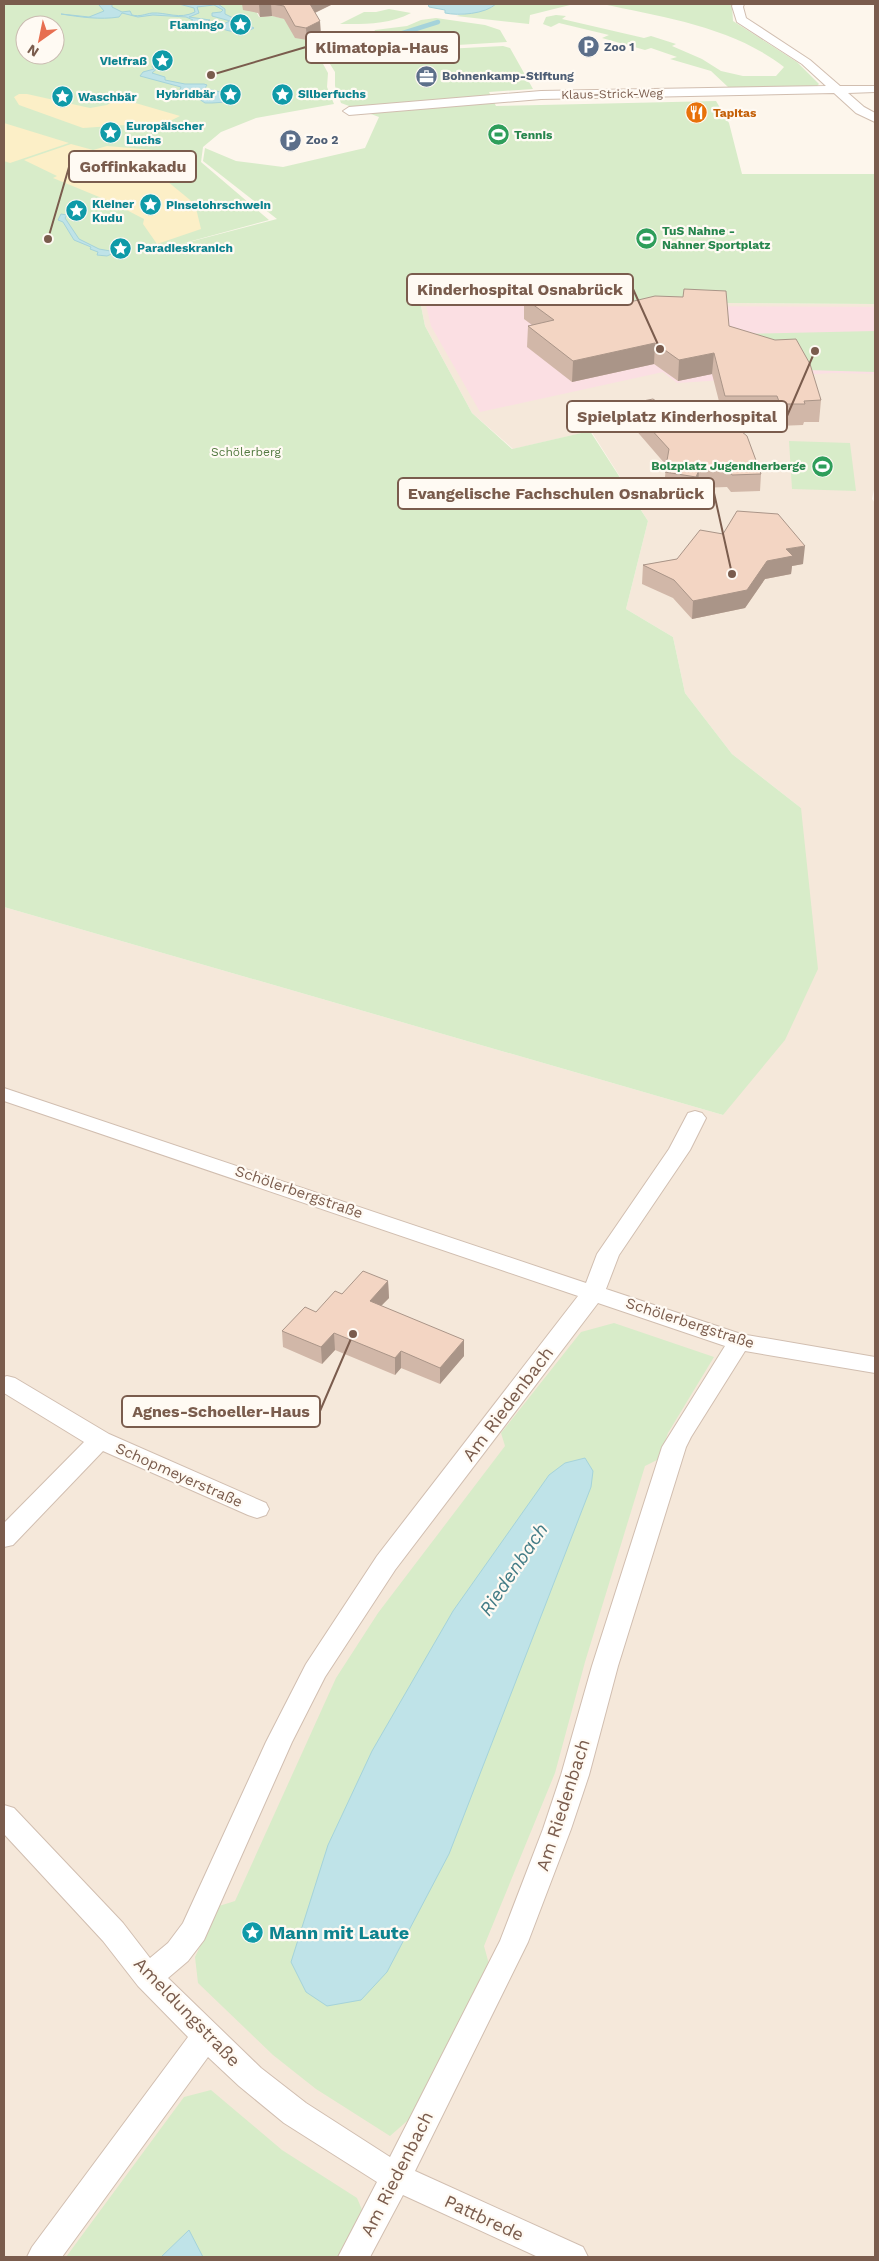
<svg xmlns="http://www.w3.org/2000/svg" width="879" height="2261" viewBox="0 0 879 2261" font-family="'Work Sans',sans-serif">
<style>
.residential{fill:#f5e8da}
.medical{fill:#fbdfe3}
.green{fill:#d8ecc9;fill-rule:evenodd}
.sand{fill:#fcefc7}
.water{fill:#bfe3e8;stroke:#a5d3da}
.lines{fill:none;stroke-linecap:round;stroke-linejoin:round}
.stream{stroke:#a5d3da;stroke-width:4.5}
.minor-casing{stroke:#d1beb0;stroke-width:2}
.minor{fill:#fff;fill-rule:evenodd}
.wall{fill:#d1b7a8}
.shaded-wall{fill:#aa9588}
.building{fill:#f3d5c3;stroke:#aa9588}
.labels{text-anchor:middle;stroke-width:4.5;stroke-linejoin:round;paint-order:stroke}
.far-culture-label{font-size:12px;font-weight:bold;fill:#0d838f;stroke:#fffaf3;text-anchor:start}
.far-service-label{font-size:12px;font-weight:bold;fill:#4e5e75;stroke:#fffaf3;text-anchor:start}
.far-street-label{font-size:12px;fill:#7a5c4d;stroke:#fffaf3}
.far-food-label{font-size:12px;font-weight:bold;fill:#c56008;stroke:#fffaf3;text-anchor:start}
.far-leisure-label{font-size:12px;font-weight:bold;fill:#27864d;stroke:#fffaf3;text-anchor:start}
.far-park-label{font-size:12px;fill:#537a41;stroke:#fffaf3}
.street-label{font-size:15px;fill:#7a5c4d;stroke:#fffaf3}
.near-street-label{font-size:18px;fill:#7a5c4d;stroke:#fffaf3}
.near-culture-label{font-size:18px;font-weight:bold;fill:#0d838f;stroke:#fffaf3;text-anchor:start}
.near-water-label{font-size:19px;font-style:italic;fill:#437c86;stroke:#fffaf3}
.leader{fill:none;stroke:#7a5c4d;stroke-width:2}
.callout-dot{fill:#7a5c4d;stroke:#fffaf3;stroke-width:2}
.callout{fill:#fffaf3;stroke:#7a5c4d;stroke-width:2}
.callout-label{font-size:16px;text-anchor:middle;font-weight:bold;fill:#7a5c4d}
</style>
<rect width="100%" height="100%" fill="#fdf6ec"/>
<path class="residential" d="M 420,301 L 875,304 L 875,485 L 872,499 L 875,503 L 875,2257 L 4,2257 L 4,907 L 723,1115 L 801,808 L 732,754 L 685,693 L 673,637 L 626,609 L 648,521 L 591,431 L 513,449 L 472,413 L 425,326 Z"/>
<path class="medical" d="M 426,305 L 875,307 L 875,374 L 833,373 L 677,383 L 663,372 L 480,412 L 431,326 Z"/>
<path class="green" d="M 4,4 L 276,4 L 257,13 L 259,17 L 273,16 L 285,19 L 305,31 L 328,73 L 327,87 L 334,104 L 256,118 L 221,132 L 203,147 L 201,162 L 269,220 L 166,248 L 277,219 L 203,161 L 205,148 L 236,161 L 283,167 L 365,148 L 379,117 L 341,103 L 335,86 L 335,72 L 313,37 L 321,34 L 322,37 L 350,38 L 361,33 L 373,34 L 375,30 L 407,26 L 421,20 L 436,18 L 485,25 L 500,30 L 507,42 L 441,46 L 445,49 L 503,46 L 510,48 L 533,89 L 489,92 L 496,106 L 716,101 L 729,123 L 742,174 L 875,174 L 875,304 L 420,301 L 425,326 L 472,413 L 512,449 L 590,431 L 648,521 L 626,609 L 673,637 L 685,693 L 732,754 L 801,808 L 818,969 L 785,1040 L 723,1115 L 4,907 ZM 25,25 L 55,25 L 55,55 L 25,55 Z
M 496,4 L 574,4 L 530,15 L 529,24 L 456,16 L 491,8 Z
M 602,4 L 732,4 L 733,21 L 797,62 L 819,84 L 816,87 L 728,87 L 711,71 L 670,59 L 677,57 L 651,48 L 645,50 L 602,38 L 609,35 L 559,23 L 551,27 L 543,24 L 546,17 L 556,15 L 566,16 L 562,19 L 644,38 L 651,36 L 676,44 L 672,46 L 702,59 L 721,71 L 743,76 L 776,76 L 784,67 C 733,27 663,17 602,4 Z
M 389,9 L 411,13 C 388,25 365,24 340,24 L 364,12 L 376,12 Z
M 875,331 L 875,372 L 807,370 L 736,334 Z
M 789,441 L 850,443 L 856,491 L 792,489 Z
M 614,1323 L 714,1357 L 668,1433 L 659,1459 L 645,1466 L 585,1662 L 555,1773 L 484,1946 L 489,1964 L 414,2115 L 390,2136 L 316,2089 L 273,2055 L 198,1983 L 195,1957 L 219,1906 L 235,1901 L 336,1678 L 378,1613 L 505,1446 L 501,1433 L 581,1332 Z
M 211,2090 L 282,2150 L 357,2198 L 363,2212 L 339,2257 L 66,2257 L 184,2097 Z"/>
<path class="sand" d="M 19,94 L 27,94 L 90,108 L 107,105 L 116,100 L 132,102 L 180,116 L 168,122 L 83,128 L 19,105 L 14,97 Z
M 4,123 L 69,143 L 10,163 L 4,161 Z
M 71,144 L 93,150 L 107,146 L 154,150 L 155,155 L 141,170 L 156,172 L 195,204 L 201,229 L 157,244 L 143,224 L 144,219 L 109,201 L 53,178 L 57,176 L 24,160 Z"/>
<path class="water" d="M 102,4 L 112,4 L 112,7 L 122,12 L 130,11 L 132,15 C 140,17 145,14 152,13 C 167,12 179,20 195,12 L 194,8 L 179,4 L 218,4 L 225,9 L 225,14 L 254,28 C 246,33 233,33 223,29 L 221,25 L 230,21 L 212,16 L 212,13 L 221,12 L 223,10 L 214,5 L 197,7 L 199,13 L 189,17 L 210,20 L 195,26 L 188,24 L 193,20 L 186,17 L 153,15 L 138,17 L 122,13 L 119,17 C 100,20 80,17 61,14 L 89,17 L 104,11 L 99,5 Z
M 428,4 L 496,4 C 485,14 459,16 445,13 L 445,10 L 429,7 Z
M 156,62 L 161,65 L 152,73 L 165,77 L 165,80 L 185,84 L 204,84 L 207,85 L 205,88 L 207,89 L 230,94 L 232,97 L 226,102 L 212,103 L 205,103 L 199,99 L 177,98 L 181,87 L 140,76 L 143,72 L 154,69 L 152,66 Z
M 61,214 L 67,215 L 65,218 L 79,239 L 99,249 L 116,252 L 107,256 L 97,255 L 98,252 L 90,249 L 91,247 L 74,240 L 63,222 L 58,220 Z
M 585,1458 L 593,1471 L 591,1487 L 449,1854 L 387,1972 L 361,2000 L 327,2006 L 306,1992 L 291,1962 L 328,1845 L 372,1751 L 453,1611 L 549,1475 L 565,1463 Z
M 189,2230 L 203,2257 L 161,2257 Z"/>
<g class="lines">
<path class="stream" d="M 387,38 L 438,22"/>
<defs>
<path id="minor" d="M 733,4 L 744,4 L 743,7 L 746,18 L 810,60 L 840,86 L 875,86 L 875,92 L 848,93 L 864,107 L 875,113 L 875,122 L 856,113 L 834,93 L 541,99 L 349,115 L 343,111 L 349,107 L 541,91 L 826,86 L 802,64 L 737,22 L 732,6 Z
M 4,1088 L 586,1283 L 597,1254 L 669,1149 L 688,1113 L 695,1111 L 702,1113 L 706,1118 L 690,1150 L 619,1255 L 606,1289 L 741,1334 L 875,1357 L 875,1373 L 745,1351 L 691,1437 L 686,1447 L 618,1666 L 589,1775 L 571,1829 L 528,1942 L 415,2171 L 583,2247 L 588,2257 L 538,2257 L 403,2195 L 370,2257 L 338,2257 L 377,2182 L 284,2123 L 239,2086 L 208,2057 L 62,2257 L 27,2257 L 32,2247 L 188,2037 L 138,1986 L 103,1941 L 4,1834 L 4,1805 L 14,1808 L 123,1923 L 150,1958 L 168,1943 L 183,1923 L 266,1742 L 306,1664 L 377,1556 L 578,1296 L 4,1101 ZM 598,1303 L 725,1346 L 662,1447 L 592,1666 L 561,1775 L 543,1829 L 500,1941 L 390,2157 L 306,2103 L 261,2068 L 168,1978 L 188,1961 L 204,1940 L 292,1742 L 325,1677 L 395,1570 Z
M 7,1376 L 15,1378 L 109,1434 L 266,1503 L 269,1509 L 266,1515 L 257,1518 L 248,1515 L 103,1451 L 13,1545 L 4,1547 L 4,1523 L 84,1442 L 4,1393 L 4,1377 Z"/>
</defs>
<use href="#minor" class="minor-casing"/>
<use href="#minor" class="minor"/>
</g>
<path class="wall" d="M 242,4 L 333,4 L 315,13 L 321,34 L 307,40 L 295,38 L 284,19 L 272,16 L 260,17 L 258,13 L 243,10 Z
M 576,295 L 634,301 L 729,326 L 821,400 L 819,422 L 804,422 L 803,425 L 778,426 L 776,417 L 725,418 L 761,474 L 760,491 L 731,492 L 727,487 L 698,488 L 695,495 L 664,490 L 666,465 L 628,421 L 628,404 L 672,412 L 723,417 L 712,374 L 678,381 L 654,364 L 572,382 L 527,347 L 528,326 L 532,325 L 524,319 L 524,298 Z
M 723,534 L 803,564 L 792,566 L 791,574 L 765,579 L 745,608 L 692,619 L 673,598 L 642,584 L 643,565 L 677,559 Z
M 388,1281 L 389,1298 L 381,1306 L 464,1356 L 440,1384 L 401,1368 L 395,1375 L 335,1350 L 322,1364 L 283,1347 L 282,1331 L 316,1312 L 342,1294 Z"/>
<path class="shaded-wall" d="M 259,4 L 271,4 L 272,16 L 260,17 Z
M 310,4 L 333,4 L 310,15 Z
M 320,21 L 321,34 L 307,40 L 306,28 Z
M 655,343 L 654,364 L 572,382 L 573,361 Z
M 714,353 L 712,374 L 678,381 L 679,360 Z
M 699,470 L 698,488 L 695,495 L 696,477 Z
M 805,546 L 803,564 L 792,566 L 791,574 L 765,579 L 745,608 L 692,619 L 693,601 L 767,561 L 786,549 Z
M 388,1281 L 389,1298 L 370,1317 L 370,1301 Z
M 334,1333 L 335,1350 L 322,1364 L 321,1347 Z
M 464,1340 L 464,1356 L 440,1384 L 440,1368 Z
M 401,1351 L 401,1368 L 395,1375 L 395,1358 Z"/>
<path class="building" d="M 272,4 L 310,4 L 320,21 L 306,28 L 295,26 L 284,6 Z
M 614,287 L 634,301 L 655,296 L 683,297 L 684,289 L 726,291 L 729,326 L 775,340 L 796,339 L 810,364 L 821,400 L 804,401 L 805,404 L 780,404 L 777,396 L 725,396 L 714,353 L 679,360 L 655,343 L 573,361 L 528,326 L 554,320 L 524,298 L 568,289 L 576,295 Z
M 653,399 L 672,412 L 712,407 L 747,436 L 761,474 L 732,475 L 729,469 L 699,470 L 696,477 L 665,472 L 669,449 L 628,404 Z
M 737,511 L 778,514 L 805,546 L 786,549 L 793,556 L 767,561 L 747,590 L 693,601 L 674,580 L 643,565 L 677,559 L 700,530 L 723,534 Z
M 363,1271 L 388,1281 L 370,1301 L 464,1340 L 440,1368 L 401,1351 L 395,1358 L 334,1333 L 321,1347 L 282,1331 L 305,1307 L 316,1312 L 335,1291 L 342,1294 Z"/>
<defs>
<symbol id="sight-disc" viewBox="-11 -11 22 22"><circle r="9.5" fill="#0f9aa8" stroke="#fffaf3"/><path d="M0-6L1.8-2.2L6-1.7L2.9 1.2L3.7 5.4L0 3.3L-3.7 5.4L-2.9 1.2L-6-1.7L-1.8-2.2Z" fill="#fff"/></symbol>
<symbol id="parking-disc" viewBox="-11 -11 22 22"><circle r="9.5" fill="#5c6f8a" stroke="#fffaf3"/><path d="M-3.5-5.5H1a3.5 3.5 0 0 1 0 7H-1V5.5H-3.5ZM-1-3.4V-.6H.8a1.4 1.4 0 0 0 0-2.8Z" fill="#fff"/></symbol>
<symbol id="office-disc" viewBox="-11 -11 22 22"><circle r="9.5" fill="#5c6f8a" stroke="#fffaf3"/><path d="M-6-3h4V-5.5h4V-3h4V5H-6ZM-1-4.5V-3h2v-1.5ZM-6 0V1H6V0Z" fill="#fff"/></symbol>
<symbol id="restaurant-disc" viewBox="-11 -11 22 22"><circle r="9.5" fill="#e8710a" stroke="#fffaf3"/><path d="M-5-6h1v4h1v-4h1v4h1v-4h1v5L-1.5 .5V6h-2V.5L-5-1ZM5-6V6H3V1.5H1.5Q1.5-4 5-6Z" fill="#fff"/></symbol>
<symbol id="stadium-disc" viewBox="-11 -11 22 22"><circle r="9.5" fill="#2e9e5b" stroke="#fffaf3"/><path d="M0-5a6.5 5 0 1 0 0 10a6.5 5 0 1 0 0-10ZM-3.5-1.8h7v3.6h-7Z" fill="#fff"/></symbol>
</defs>
<g fill-rule="evenodd">
<use href="#sight-disc" x="228" y="12" width="25" height="25"/>
<use href="#parking-disc" x="576" y="34" width="25" height="25"/>
<use href="#sight-disc" x="150" y="48" width="25" height="25"/>
<use href="#office-disc" x="414" y="64" width="25" height="25"/>
<use href="#sight-disc" x="218" y="82" width="25" height="25"/>
<use href="#sight-disc" x="270" y="82" width="25" height="25"/>
<use href="#sight-disc" x="50" y="84" width="25" height="25"/>
<use href="#restaurant-disc" x="684" y="100" width="25" height="25"/>
<use href="#sight-disc" x="98" y="120" width="25" height="25"/>
<use href="#stadium-disc" x="486" y="122" width="25" height="25"/>
<use href="#parking-disc" x="278" y="128" width="25" height="25"/>
<use href="#sight-disc" x="138" y="192" width="25" height="25"/>
<use href="#sight-disc" x="64" y="198" width="25" height="25"/>
<use href="#stadium-disc" x="634" y="226" width="25" height="25"/>
<use href="#sight-disc" x="108" y="236" width="25" height="25"/>
<use href="#stadium-disc" x="810" y="454" width="25" height="25"/>
<use href="#sight-disc" x="240" y="1920" width="25" height="25"/>
</g>
<g class="labels">
<g class="far-culture-label">
<text x="224" y="29" text-anchor="end">Flamingo</text>
<text x="147" y="65" text-anchor="end">Vielfraß</text>
<text x="215" y="98" text-anchor="end">Hybridbär</text>
<text x="298" y="98">Silberfuchs</text>
<text x="78" y="101">Waschbär</text>
<text x="126" y="130">Europäischer<tspan x="126" dy="14">Luchs</tspan></text>
<text x="92" y="208">Kleiner<tspan x="92" dy="14">Kudu</tspan></text>
<text x="166" y="209">Pinselohrschwein</text>
<text x="137" y="252">Paradieskranich</text>
</g>
<g class="far-service-label">
<text x="604" y="51">Zoo 1</text>
<text x="442" y="80">Bohnenkamp-Stiftung</text>
<text x="306" y="144">Zoo 2</text>
</g>
<g class="far-street-label">
<text transform="translate(612 94) rotate(-1)" y="4">Klaus-Strick-Weg</text>
</g>
<g class="far-food-label">
<text x="713" y="117">Tapitas</text>
</g>
<g class="far-leisure-label">
<text x="514" y="139">Tennis</text>
<text x="662" y="235">TuS Nahne -<tspan x="662" dy="14">Nahner Sportplatz</tspan></text>
<text x="806" y="470" text-anchor="end">Bolzplatz Jugendherberge</text>
</g>
<g class="far-park-label">
<text x="246" y="456">Schölerberg</text>
</g>
<g class="street-label">
<text transform="translate(299 1192) rotate(19)" y="5">Schölerbergstraße</text>
<text transform="translate(690 1323) rotate(18)" y="5">Schölerbergstraße</text>
<text transform="translate(179 1475) rotate(24)" y="5">Schopmeyerstraße</text>
</g>
<g class="near-street-label">
<text transform="translate(508 1404) rotate(-53)" y="6">Am Riedenbach</text>
<text transform="translate(563 1805) rotate(-72)" y="6">Am Riedenbach</text>
<text transform="translate(187 2012) rotate(46)" y="6">Ameldungstraße</text>
<text transform="translate(397 2174) rotate(-63)" y="6">Am Riedenbach</text>
<text transform="translate(484 2218) rotate(25)" y="6">Pattbrede</text>
</g>
<g class="near-culture-label">
<text x="269" y="1939">Mann mit Laute</text>
</g>
<g class="near-water-label">
<text transform="translate(513 1569) rotate(-56)" y="7">Riedenbach</text>
</g>
</g>
<path class="leader" d="M211 75L306 47M48 239L69 167M660 349L633 289M815 351L787 416M732 574L714 493M353 1334L320 1411"/>
<g class="callout-dot">
<circle cx="211" cy="75" r="5"/>
<circle cx="48" cy="239" r="5"/>
<circle cx="660" cy="349" r="5"/>
<circle cx="815" cy="351" r="5"/>
<circle cx="732" cy="574" r="5"/>
<circle cx="353" cy="1334" r="5"/>
</g>
<g class="callout">
<rect x="306" y="32" width="153" height="31" rx="5"/>
<rect x="69" y="151" width="127" height="31" rx="5"/>
<rect x="407" y="274" width="226" height="31" rx="5"/>
<rect x="567" y="401" width="220" height="31" rx="5"/>
<rect x="398" y="478" width="316" height="31" rx="5"/>
<rect x="122" y="1396" width="198" height="31" rx="5"/>
</g>
<g class="callout-label">
<text x="382" y="53">Klimatopia-Haus</text>
<text x="133" y="172">Goffinkakadu</text>
<text x="520" y="295">Kinderhospital Osnabrück</text>
<text x="677" y="422">Spielplatz Kinderhospital</text>
<text x="556" y="499">Evangelische Fachschulen Osnabrück</text>
<text x="221" y="1417">Agnes-Schoeller-Haus</text>
</g>
<rect width="879" height="2261" fill="none" stroke="#7a5c4d" stroke-width="10"/>
<g transform="translate(40 40) rotate(213)"><circle r="24" fill="#fffaf3" stroke="#cabbb1"/>
<path d="M0-4L9 19L0 12L-9 19Z" fill="#e76f51"/>
<text y="-8" font-size="14" font-weight="bold" text-anchor="middle" fill="#7a5c4d">N</text>
</g>
</svg>
